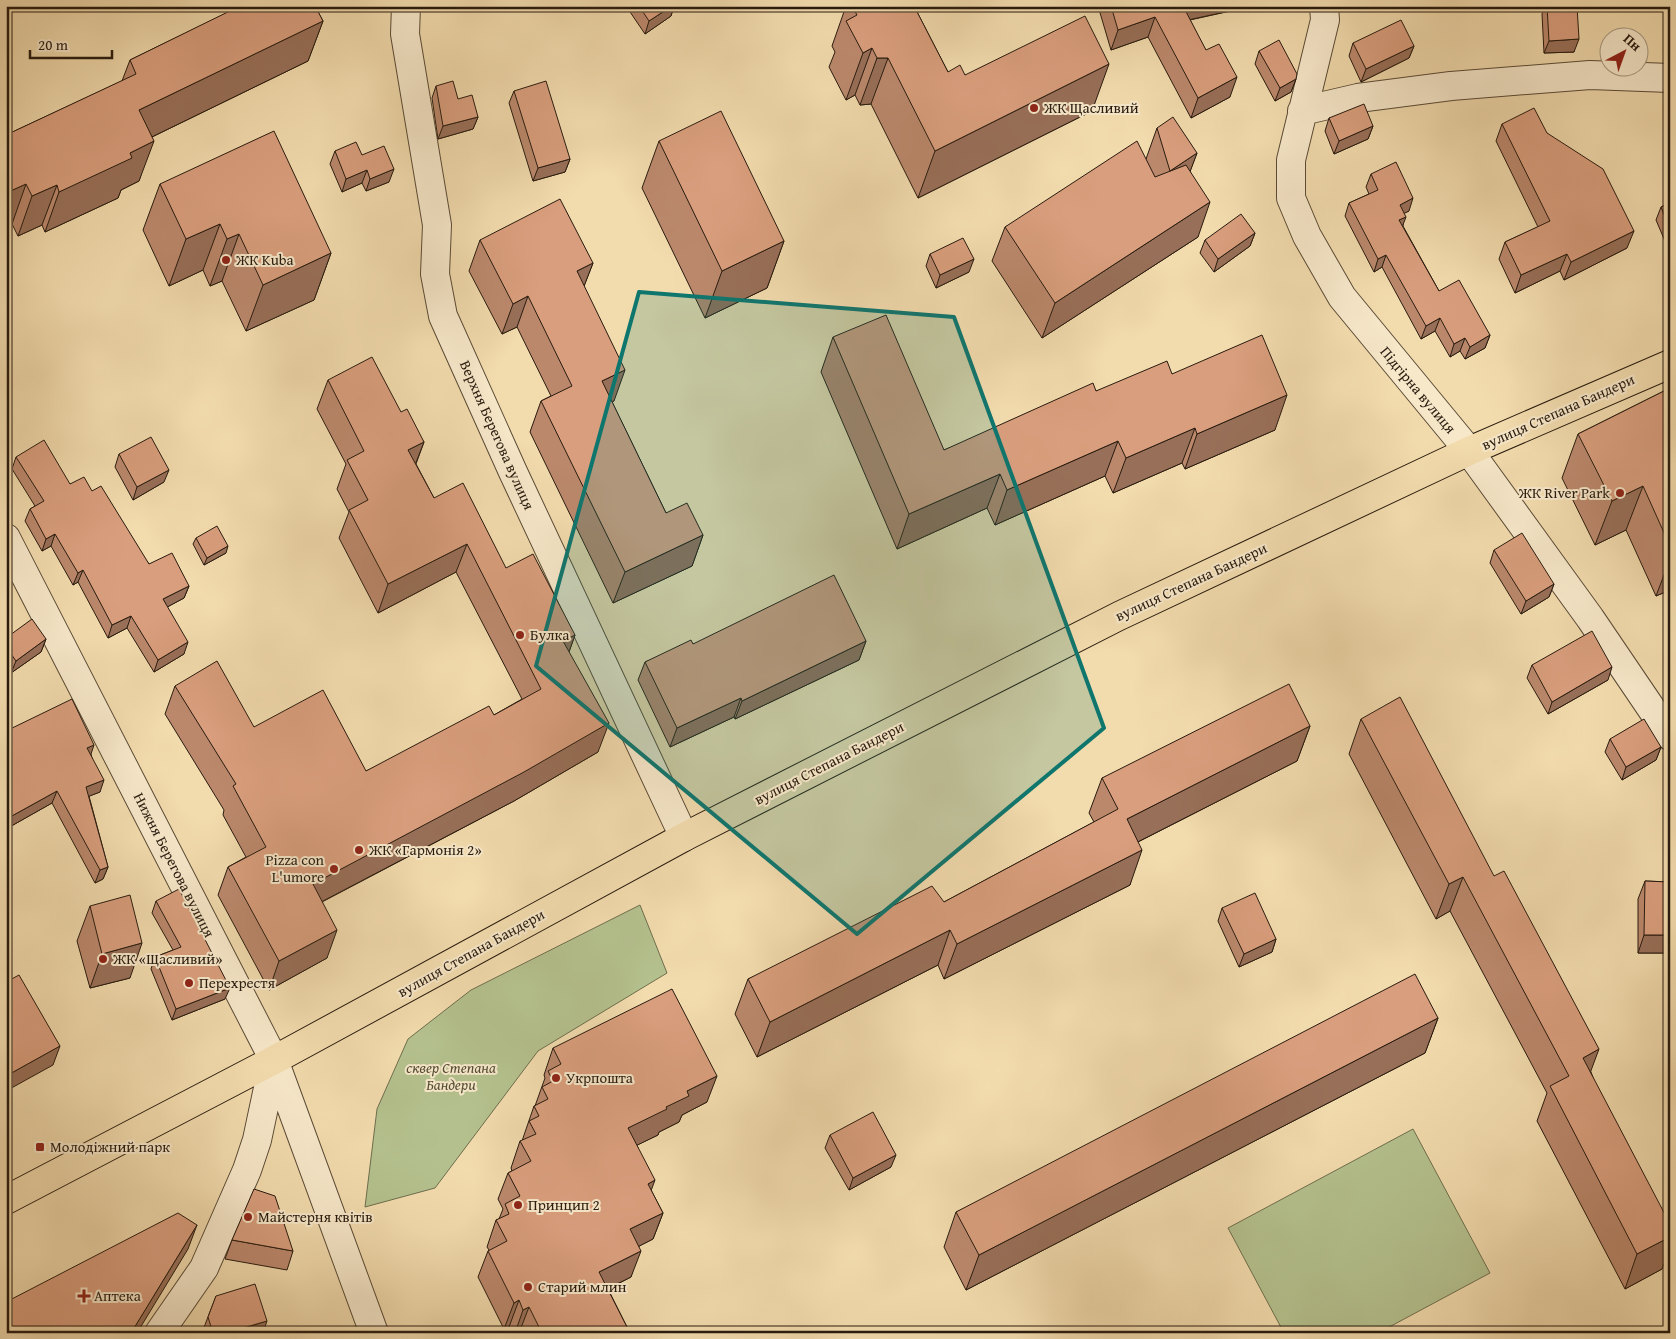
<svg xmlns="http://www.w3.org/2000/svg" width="1676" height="1339" viewBox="0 0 1676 1339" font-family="'Gentium Book Plus',serif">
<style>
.green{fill:#b4c18e;stroke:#6e6e4e}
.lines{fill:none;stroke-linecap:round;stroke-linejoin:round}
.minor-casing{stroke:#5a4b36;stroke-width:30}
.major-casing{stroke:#281b0f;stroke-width:30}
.minor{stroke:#f7e8ca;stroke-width:28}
.major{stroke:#f2dbad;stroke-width:28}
.wall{fill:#bb886c;stroke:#281b0f}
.shaded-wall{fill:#986f58;stroke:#281b0f}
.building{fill:#d99e7d;stroke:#281b0f}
.marked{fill:#0f766e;fill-opacity:0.2;stroke:#0f766e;stroke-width:4;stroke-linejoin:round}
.poi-dot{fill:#8f2418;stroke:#f7e8ca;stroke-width:2}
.labels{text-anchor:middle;stroke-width:4;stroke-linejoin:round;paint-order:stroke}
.poi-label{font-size:15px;fill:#281b0f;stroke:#f7e8ca;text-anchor:start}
.street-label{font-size:15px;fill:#281b0f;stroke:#f7e8ca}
.park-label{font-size:15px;font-style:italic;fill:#524d35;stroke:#f7e8ca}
</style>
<rect width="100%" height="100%" fill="#f2dbad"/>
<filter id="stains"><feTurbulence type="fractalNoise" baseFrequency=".004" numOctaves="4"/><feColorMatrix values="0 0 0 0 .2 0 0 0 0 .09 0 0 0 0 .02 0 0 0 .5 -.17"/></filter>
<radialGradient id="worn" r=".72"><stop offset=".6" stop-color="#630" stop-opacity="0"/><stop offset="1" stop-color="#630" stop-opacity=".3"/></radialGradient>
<path class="green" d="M 640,905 L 667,973 L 538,1051 L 435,1188 L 365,1207 L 377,1109 L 408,1039 L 471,990 Z
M 1413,1129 L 1490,1273 L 1378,1333 L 1284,1333 L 1228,1228 Z"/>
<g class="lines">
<defs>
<path id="minor" d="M 406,6 L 405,34 L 437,225 L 435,274 L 443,316 L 513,472 L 684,837
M 1324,6 L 1325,20 L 1291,160 L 1291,198 L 1307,236 L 1342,297 L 1469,451 L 1590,618 L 1670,736
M 1302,111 L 1358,98 L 1451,86 L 1590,75 L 1670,78
M 6,538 L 274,1060 L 374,1333
M 159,1333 L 204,1268 L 247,1170 L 257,1140 L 274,1060"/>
<path id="major" d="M 6,1200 L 274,1060 L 684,837 L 1119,616 L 1469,451 L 1670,364"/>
</defs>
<use href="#minor" class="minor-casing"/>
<use href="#major" class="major-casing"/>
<use href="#minor" class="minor"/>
<use href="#major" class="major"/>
</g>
<path class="wall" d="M 237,6 L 315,6 L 323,21 L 308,61 L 152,137 L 139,181 L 121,190 L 118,198 L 45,232 L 42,225 L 18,236 L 12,224 L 6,135 L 122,81 L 130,60 L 237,8 Z
M 626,6 L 674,6 L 671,16 L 645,34 Z
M 846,6 L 914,6 L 948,72 L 965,75 L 1092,111 L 918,198 L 871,104 L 860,105 L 855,95 L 846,100 L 829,67 L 835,52 L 832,46 Z
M 1098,6 L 1253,6 L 1190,20 L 1230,97 L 1191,118 L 1148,37 L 1111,50 Z
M 1545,6 L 1577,6 L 1574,52 L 1544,53 L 1542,14 Z
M 1353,43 L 1414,46 L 1409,58 L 1361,82 L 1349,56 Z
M 1259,51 L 1296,79 L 1291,92 L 1275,101 L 1255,64 Z
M 436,86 L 458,99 L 478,117 L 473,129 L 438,139 L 432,98 Z
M 514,91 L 570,159 L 565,172 L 533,181 L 509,103 Z
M 1329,118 L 1373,126 L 1368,139 L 1334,154 L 1325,131 Z
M 1502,124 L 1547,133 L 1627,248 L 1564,280 L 1560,271 L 1515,293 L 1499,259 L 1505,242 L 1538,227 L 1496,141 Z
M 1157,128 L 1197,153 L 1190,171 L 1198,237 L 1042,338 L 992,261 L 1005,227 L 1146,159 Z
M 659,141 L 784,241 L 767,288 L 705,318 L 642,188 Z
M 335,151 L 362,155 L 389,182 L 366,191 L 362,183 L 342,192 L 330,164 Z
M 1371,174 L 1409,211 L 1404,213 L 1403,226 L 1439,291 L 1490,335 L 1485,348 L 1465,359 L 1460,351 L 1450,357 L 1435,331 L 1421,339 L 1382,267 L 1374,272 L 1345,216 L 1349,203 L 1369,194 L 1366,187 Z
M 160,184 L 331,253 L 314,300 L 246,331 L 222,281 L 210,286 L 203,270 L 169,286 L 143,230 Z
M 1670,203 L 1670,253 L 1656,220 L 1661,207 Z
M 1255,233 L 1250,246 L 1214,272 L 1200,253 L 1205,240 Z
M 480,240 L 593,263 L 584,286 L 614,401 L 612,402 L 666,513 L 703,535 L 692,566 L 613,603 L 530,432 L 541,401 L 551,396 L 517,327 L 502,334 L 469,271 Z
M 930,254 L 969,272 L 936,288 L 926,266 Z
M 833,337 L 944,450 L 1096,391 L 1172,374 L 1275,430 L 1185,469 L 1182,463 L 1113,493 L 1105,476 L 995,525 L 987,508 L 897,549 L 821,372 Z
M 328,380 L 401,412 L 424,442 L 416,464 L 434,498 L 575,635 L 569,652 L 598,752 L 514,801 L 322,902 L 327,958 L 269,990 L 218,895 L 228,867 L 246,857 L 223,815 L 224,810 L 165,714 L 175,686 L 254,727 L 366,771 L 494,715 L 522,699 L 456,572 L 378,613 L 339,538 L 349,512 L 337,489 L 346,464 L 317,409 Z
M 1670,388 L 1670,590 L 1656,596 L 1626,530 L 1595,545 L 1562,478 L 1578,434 Z
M 119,454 L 164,482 L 133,500 L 115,467 Z
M 16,457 L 70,484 L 92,491 L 149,564 L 189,586 L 184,598 L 167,607 L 184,654 L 154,672 L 127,628 L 108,638 L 78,582 L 73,585 L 51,546 L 42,551 L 25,521 L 30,509 L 35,506 L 12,469 Z
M 196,538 L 226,553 L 204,565 L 193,544 Z
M 1494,550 L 1554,584 L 1549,597 L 1521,614 L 1490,563 Z
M 6,638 L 46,639 L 41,652 L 11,673 L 6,666 Z
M 866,641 L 859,660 L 735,719 L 734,717 L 670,747 L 638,680 L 645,662 L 693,644 Z
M 1532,665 L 1608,680 L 1548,714 L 1527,678 Z
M 1361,719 L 1591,1072 L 1662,1269 L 1625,1289 L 1537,1121 L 1547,1093 L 1450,911 L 1436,919 L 1349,754 Z
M 1310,726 L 1297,761 L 1138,842 L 1130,885 L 944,979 L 938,965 L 757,1057 L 735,1014 L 748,979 L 944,902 L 1094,822 L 1089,813 L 1102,778 Z
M 6,731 L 91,754 L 100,792 L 89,796 L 108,867 L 103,879 L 95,883 L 52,803 L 6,829 Z
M 1610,739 L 1661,747 L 1656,760 L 1622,780 L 1605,752 Z
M 1645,881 L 1670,882 L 1670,953 L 1638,953 L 1638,899 Z
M 156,901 L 225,999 L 172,1020 L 151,969 L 155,957 L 173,950 L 152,913 Z
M 90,906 L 130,978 L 90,988 L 77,941 Z
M 1222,908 L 1276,939 L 1272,952 L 1239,967 L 1218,921 Z
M 1438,1018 L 1425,1053 L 966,1290 L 944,1247 L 956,1212 Z
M 553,1048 L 707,1102 L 682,1115 L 679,1122 L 659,1132 L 658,1135 L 637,1145 L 651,1190 L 663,1213 L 653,1239 L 639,1246 L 631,1277 L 608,1289 L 630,1333 L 512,1333 L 509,1327 L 504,1329 L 478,1277 L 488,1251 L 489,1250 L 487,1247 L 496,1220 L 499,1219 L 503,1209 L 498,1199 L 508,1173 L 512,1171 L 511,1168 L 520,1141 L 522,1141 L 534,1106 L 535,1106 L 545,1078 L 544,1075 Z
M 830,1135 L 891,1167 L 849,1190 L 825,1148 Z
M 232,1240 L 293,1251 L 287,1270 L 225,1259 Z
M 216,1296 L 263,1333 L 204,1333 L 203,1330 Z"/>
<path class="shaded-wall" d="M 6,6 L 13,6 L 8,20 L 6,21 Z
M 672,6 L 674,6 L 671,16 L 645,34 L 649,21 Z
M 1180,6 L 1253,6 L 1174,23 Z
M 1155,17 L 1148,37 L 1111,50 L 1118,30 Z
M 323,21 L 308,61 L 125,150 L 139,110 Z
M 1579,39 L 1574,52 L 1544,53 L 1549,41 Z
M 1414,46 L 1409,58 L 1361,82 L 1366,69 Z
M 872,48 L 855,95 L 846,100 L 863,53 Z
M 877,58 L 888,58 L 871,104 L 860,105 Z
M 1109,64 L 1092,111 L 918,198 L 935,151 Z
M 1237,77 L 1230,97 L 1191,118 L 1198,98 Z
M 1296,79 L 1291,92 L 1275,101 L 1280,88 Z
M 478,117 L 473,129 L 438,139 L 443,126 Z
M 1373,126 L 1368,139 L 1334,154 L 1339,141 Z
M 154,141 L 139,181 L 121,190 L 118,198 L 45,232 L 59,192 L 130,153 Z
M 1197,153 L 1184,188 L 1170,171 Z
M 570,159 L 565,172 L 533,181 L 538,168 Z
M 394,169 L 389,182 L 366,191 L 370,179 Z
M 367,170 L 362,183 L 342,192 L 346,179 Z
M 26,184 L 12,224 L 6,226 L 6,193 Z
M 57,185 L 42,225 L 18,236 L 32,196 Z
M 1413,198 L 1409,211 L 1395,218 L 1400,205 Z
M 1210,202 L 1198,237 L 1042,338 L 1055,303 Z
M 1406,217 L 1401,230 L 1399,220 Z
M 220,224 L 203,270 L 169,286 L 186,239 Z
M 1634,231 L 1627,248 L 1564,280 L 1571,262 Z
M 1255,233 L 1250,246 L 1214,272 L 1218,259 Z
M 239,234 L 222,281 L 210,286 L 227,239 Z
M 784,241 L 767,288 L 705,318 L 722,271 Z
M 331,253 L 314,300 L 246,331 L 263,285 Z
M 1567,254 L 1560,271 L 1515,293 L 1521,275 Z
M 1386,255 L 1382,267 L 1374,272 L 1378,259 Z
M 974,259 L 969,272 L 936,288 L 940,275 Z
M 593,263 L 581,294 L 577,271 Z
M 528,296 L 517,327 L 502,334 L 513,304 Z
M 1440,318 L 1435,331 L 1421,339 L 1426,326 Z
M 1490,335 L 1485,348 L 1465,359 L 1470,347 Z
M 1465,338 L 1460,351 L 1450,357 L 1454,344 Z
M 625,370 L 614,401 L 591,412 L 602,381 Z
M 1287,395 L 1275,430 L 1185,469 L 1197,434 Z
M 1195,428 L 1182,463 L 1113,493 L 1126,458 Z
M 1118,441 L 1105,476 L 995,525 L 1007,490 Z
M 424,442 L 413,470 L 408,450 Z
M 169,470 L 164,482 L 133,500 L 137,487 Z
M 1670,472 L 1670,509 L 1664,475 Z
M 1000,474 L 987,508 L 897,549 L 909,514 Z
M 1643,486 L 1626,530 L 1595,545 L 1612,501 Z
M 55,534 L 51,546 L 42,551 L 46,539 Z
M 703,535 L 692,566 L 613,603 L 625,572 Z
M 467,544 L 456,572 L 378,613 L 388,584 Z
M 228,546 L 226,553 L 204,565 L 207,558 Z
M 1670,559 L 1670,590 L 1656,596 Z
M 83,570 L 78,582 L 73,585 L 78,573 Z
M 1554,584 L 1549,597 L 1521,614 L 1526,601 Z
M 189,586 L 184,598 L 158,612 L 163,599 Z
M 131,616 L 127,628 L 108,638 L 112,625 Z
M 575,635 L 565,663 L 563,641 Z
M 46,639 L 41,652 L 11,673 L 16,661 Z
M 866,641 L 859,660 L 735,719 L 742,701 Z
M 188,642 L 184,654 L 154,672 L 158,660 Z
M 1612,667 L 1608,680 L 1548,714 L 1552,702 Z
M 741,698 L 734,717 L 670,747 L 677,728 Z
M 609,723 L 598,752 L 514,801 L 302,912 L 313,884 Z
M 1310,726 L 1297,761 L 1114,854 L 1127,819 Z
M 94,745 L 90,757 L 87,748 Z
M 1661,747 L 1656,760 L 1622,780 L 1626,767 Z
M 104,780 L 100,792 L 82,799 L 86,787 Z
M 57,791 L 52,803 L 6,829 L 10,817 Z
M 1142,850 L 1130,885 L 944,979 L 957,944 Z
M 108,867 L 103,879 L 95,883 L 100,870 Z
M 1463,877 L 1450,911 L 1436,919 L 1449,884 Z
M 337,930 L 327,958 L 269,990 L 279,961 Z
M 950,930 L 938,965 L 757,1057 L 770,1022 Z
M 1644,935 L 1670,935 L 1670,953 L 1638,953 Z
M 1276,939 L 1272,952 L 1239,967 L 1244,954 Z
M 142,943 L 130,978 L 90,988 L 102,954 Z
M 230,988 L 225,999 L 172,1020 L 176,1009 Z
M 1438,1018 L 1425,1053 L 966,1290 L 979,1255 Z
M 60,1046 L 53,1065 L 6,1091 L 6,1076 Z
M 1599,1049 L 1586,1084 L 1583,1058 Z
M 717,1076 L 707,1102 L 682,1115 L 679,1122 L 659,1132 L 658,1135 L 619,1154 L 628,1128 L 666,1107 L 687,1091 Z
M 896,1155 L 891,1167 L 849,1190 L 853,1178 Z
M 655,1180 L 645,1207 L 648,1184 Z
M 663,1213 L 653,1239 L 620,1256 L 630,1229 Z
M 197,1225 L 188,1249 L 137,1333 L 131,1333 Z
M 1670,1237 L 1670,1249 L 1662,1269 L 1625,1289 L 1637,1254 Z
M 641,1251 L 631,1277 L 589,1298 L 599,1272 Z
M 519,1300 L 509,1327 L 504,1329 L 514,1303 Z
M 529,1307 L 519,1333 L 515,1333 L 523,1310 Z
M 267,1321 L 263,1333 L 226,1333 Z"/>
<path class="building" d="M 240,6 L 315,6 L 323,21 L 139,110 L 154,141 L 130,153 L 132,158 L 59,192 L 57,185 L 32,196 L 26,184 L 6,193 L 6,135 L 136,74 L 130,60 Z
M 639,6 L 672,6 L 649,21 Z
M 852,6 L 914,6 L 948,72 L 960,65 L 965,75 L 1085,16 L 1109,64 L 935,151 L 888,58 L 877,58 L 872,48 L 863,53 L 846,21 L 857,15 Z
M 1111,6 L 1183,6 L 1206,50 L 1219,44 L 1237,77 L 1198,98 L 1155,17 L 1118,30 Z
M 1547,6 L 1577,6 L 1579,39 L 1549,41 Z
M 1401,20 L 1414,46 L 1366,69 L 1353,43 Z
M 1279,40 L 1297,74 L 1296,79 L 1280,88 L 1259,51 Z
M 453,81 L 458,99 L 472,95 L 478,117 L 443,126 L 436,86 Z
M 546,81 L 570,159 L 538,168 L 514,91 Z
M 1364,104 L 1373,126 L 1339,141 L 1329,118 Z
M 1534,108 L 1547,133 L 1603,169 L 1634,231 L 1571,262 L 1567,254 L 1521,275 L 1505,242 L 1550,221 L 1502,124 Z
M 721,111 L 784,241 L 722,271 L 659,141 Z
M 1173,117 L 1197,153 L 1170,171 L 1157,128 Z
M 274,131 L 331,253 L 263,285 L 239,234 L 227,239 L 220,224 L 186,239 L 160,184 Z
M 1137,141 L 1155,177 L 1186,165 L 1210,202 L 1055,303 L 1005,227 Z
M 356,142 L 362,155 L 384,146 L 394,169 L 370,179 L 367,170 L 346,179 L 335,151 Z
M 1396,162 L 1413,198 L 1400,205 L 1406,217 L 1399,220 L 1439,291 L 1459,280 L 1490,335 L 1470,347 L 1465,338 L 1454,344 L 1440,318 L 1426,326 L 1386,255 L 1378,259 L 1349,203 L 1378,190 L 1371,174 Z
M 560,199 L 593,263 L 577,271 L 625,370 L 602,381 L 666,513 L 687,503 L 703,535 L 625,572 L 541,401 L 572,386 L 528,296 L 513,304 L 480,240 Z
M 1670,203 L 1670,229 L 1661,207 Z
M 1241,214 L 1255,233 L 1218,259 L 1205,240 Z
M 963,238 L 974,259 L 940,275 L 930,254 Z
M 886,315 L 944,450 L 1093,383 L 1096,391 L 1167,361 L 1172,374 L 1262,335 L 1287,395 L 1197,434 L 1195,428 L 1126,458 L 1118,441 L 1007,490 L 1000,474 L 909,514 L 833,337 Z
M 372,357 L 401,412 L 407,409 L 424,442 L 408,450 L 434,498 L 463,483 L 506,568 L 533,554 L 575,635 L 563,641 L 609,723 L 524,772 L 313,884 L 337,930 L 279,961 L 228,867 L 266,847 L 233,786 L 236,784 L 175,686 L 217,661 L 254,727 L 323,690 L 366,771 L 489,706 L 494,715 L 541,689 L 467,544 L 388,584 L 349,510 L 368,500 L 347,460 L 364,451 L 328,380 Z
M 1670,388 L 1670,472 L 1664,475 L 1670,487 L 1670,546 L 1643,486 L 1612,501 L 1578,434 Z
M 151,437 L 169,470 L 137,487 L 119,454 Z
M 44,440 L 70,484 L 84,477 L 92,491 L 101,486 L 149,564 L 172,553 L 189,586 L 163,599 L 188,642 L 158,660 L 131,616 L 112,625 L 83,570 L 78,573 L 55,534 L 46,539 L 30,509 L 44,501 L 16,457 Z
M 217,526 L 228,546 L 207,558 L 196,538 Z
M 1522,533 L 1554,584 L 1526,601 L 1494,550 Z
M 834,575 L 866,641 L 742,701 L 741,698 L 677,728 L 645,662 L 691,640 L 693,644 Z
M 32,619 L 46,639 L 16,661 L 6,647 L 6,638 Z
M 1592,631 L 1612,667 L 1552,702 L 1532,665 Z
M 1289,684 L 1310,726 L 1127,819 L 1142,850 L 957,944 L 950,930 L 770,1022 L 748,979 L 932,886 L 944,902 L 1118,809 L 1102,778 Z
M 1400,697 L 1494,876 L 1504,871 L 1599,1049 L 1583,1058 L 1670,1224 L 1670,1237 L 1637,1254 L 1550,1086 L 1569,1076 L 1463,877 L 1449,884 L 1361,719 Z
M 72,699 L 94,745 L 87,748 L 104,780 L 86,787 L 108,867 L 100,870 L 57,791 L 10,817 L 6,810 L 6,731 Z
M 1644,719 L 1661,747 L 1626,767 L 1610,739 Z
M 1645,881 L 1670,882 L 1670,935 L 1644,935 Z
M 179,889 L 230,988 L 176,1009 L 155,957 L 181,947 L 156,901 Z
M 1255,893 L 1276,939 L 1244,954 L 1222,908 Z
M 130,895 L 142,943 L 102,954 L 90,906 Z
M 1415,974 L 1438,1018 L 979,1255 L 956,1212 Z
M 19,975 L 60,1046 L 6,1076 L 6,982 Z
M 672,989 L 717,1076 L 687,1091 L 689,1096 L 666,1107 L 667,1109 L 628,1128 L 655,1180 L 648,1184 L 663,1213 L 630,1229 L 641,1251 L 599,1272 L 630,1333 L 542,1333 L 529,1307 L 523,1310 L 519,1300 L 514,1303 L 488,1251 L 507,1241 L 496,1220 L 509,1214 L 505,1204 L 520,1196 L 508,1173 L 531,1161 L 520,1141 L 536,1134 L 529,1121 L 539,1116 L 534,1106 L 548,1099 L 542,1087 L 553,1081 L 548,1071 L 561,1064 L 553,1048 Z
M 873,1112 L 896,1155 L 853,1178 L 830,1135 Z
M 254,1189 L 275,1196 L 293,1251 L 232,1240 Z
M 178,1213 L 197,1225 L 131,1333 L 6,1333 L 6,1302 Z
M 255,1284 L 267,1321 L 226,1333 L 213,1333 L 208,1317 L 216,1296 Z"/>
<path class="marked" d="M 639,292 L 954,317 L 1104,728 L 857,934 L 536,666 Z"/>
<g class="poi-dot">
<circle cx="1034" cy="108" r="5"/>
<circle cx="226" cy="260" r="5"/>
<circle cx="1620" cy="493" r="5"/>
<circle cx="520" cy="635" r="5"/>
<circle cx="359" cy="850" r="5"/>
<circle cx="334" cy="869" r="5"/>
<circle cx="103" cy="959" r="5"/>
<circle cx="189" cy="983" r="5"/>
<circle cx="556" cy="1078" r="5"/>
<rect x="35" y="1142" width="10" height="10" rx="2.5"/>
<circle cx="518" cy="1205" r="5"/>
<circle cx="248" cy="1217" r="5"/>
<circle cx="528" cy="1287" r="5"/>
<path d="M81.5 1288.5h5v5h5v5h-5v5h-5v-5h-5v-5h5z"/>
</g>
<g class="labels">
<g class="poi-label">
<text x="1044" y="113">ЖК Щасливий</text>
<text x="236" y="265">ЖК Kuba</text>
<text x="1610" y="498" text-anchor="end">ЖК River Park</text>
<text x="530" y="640">Булка</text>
<text x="369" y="855">ЖК «Гармонія 2»</text>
<text x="324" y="865" text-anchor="end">Pizza con<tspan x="324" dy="17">L'umore</tspan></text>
<text x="113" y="964">ЖК «Щасливий»</text>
<text x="199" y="988">Перехрестя</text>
<text x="566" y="1083">Укрпошта</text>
<text x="50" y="1152">Молодіжний парк</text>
<text x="528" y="1210">Принцип 2</text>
<text x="258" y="1222">Майстерня квітів</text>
<text x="538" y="1292">Старий млин</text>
<text x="94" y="1301">Аптека</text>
</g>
<g class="street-label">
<text transform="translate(1418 390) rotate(50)" y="5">Підгірна вулиця</text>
<text transform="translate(1558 412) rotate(-24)" y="5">вулиця Степана Бандери</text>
<text transform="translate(497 435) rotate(66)" y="5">Верхня Берегова вулиця</text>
<text transform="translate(1191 582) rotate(-25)" y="5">вулиця Степана Бандери</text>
<text transform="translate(829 763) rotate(-27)" y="5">вулиця Степана Бандери</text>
<text transform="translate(174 865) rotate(63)" y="5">Нижня Берегова вулиця</text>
<text transform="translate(471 953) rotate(-29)" y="5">вулиця Степана Бандери</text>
</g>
<g class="park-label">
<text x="451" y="1073">сквер Степана<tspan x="451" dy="17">Бандери</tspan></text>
</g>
</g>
<rect width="1676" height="1339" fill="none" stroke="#f2dbad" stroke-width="25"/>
<rect x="8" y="8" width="1661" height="1324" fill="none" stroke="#281b0f" stroke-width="2.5"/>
<rect x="12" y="12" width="1651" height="1314" fill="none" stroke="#281b0f"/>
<g transform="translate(1624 52) rotate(41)"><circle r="24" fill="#f7e8ca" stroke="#a4967f"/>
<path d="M0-4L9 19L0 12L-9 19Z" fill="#8f2418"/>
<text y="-8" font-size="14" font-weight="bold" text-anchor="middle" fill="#281b0f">Пн</text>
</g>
<path d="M30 50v8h82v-8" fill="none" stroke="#281b0f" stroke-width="2.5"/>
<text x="38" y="50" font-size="15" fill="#281b0f" stroke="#f7e8ca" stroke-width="4" paint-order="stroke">20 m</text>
<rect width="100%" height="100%" filter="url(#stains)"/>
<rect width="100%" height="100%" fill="url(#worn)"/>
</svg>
